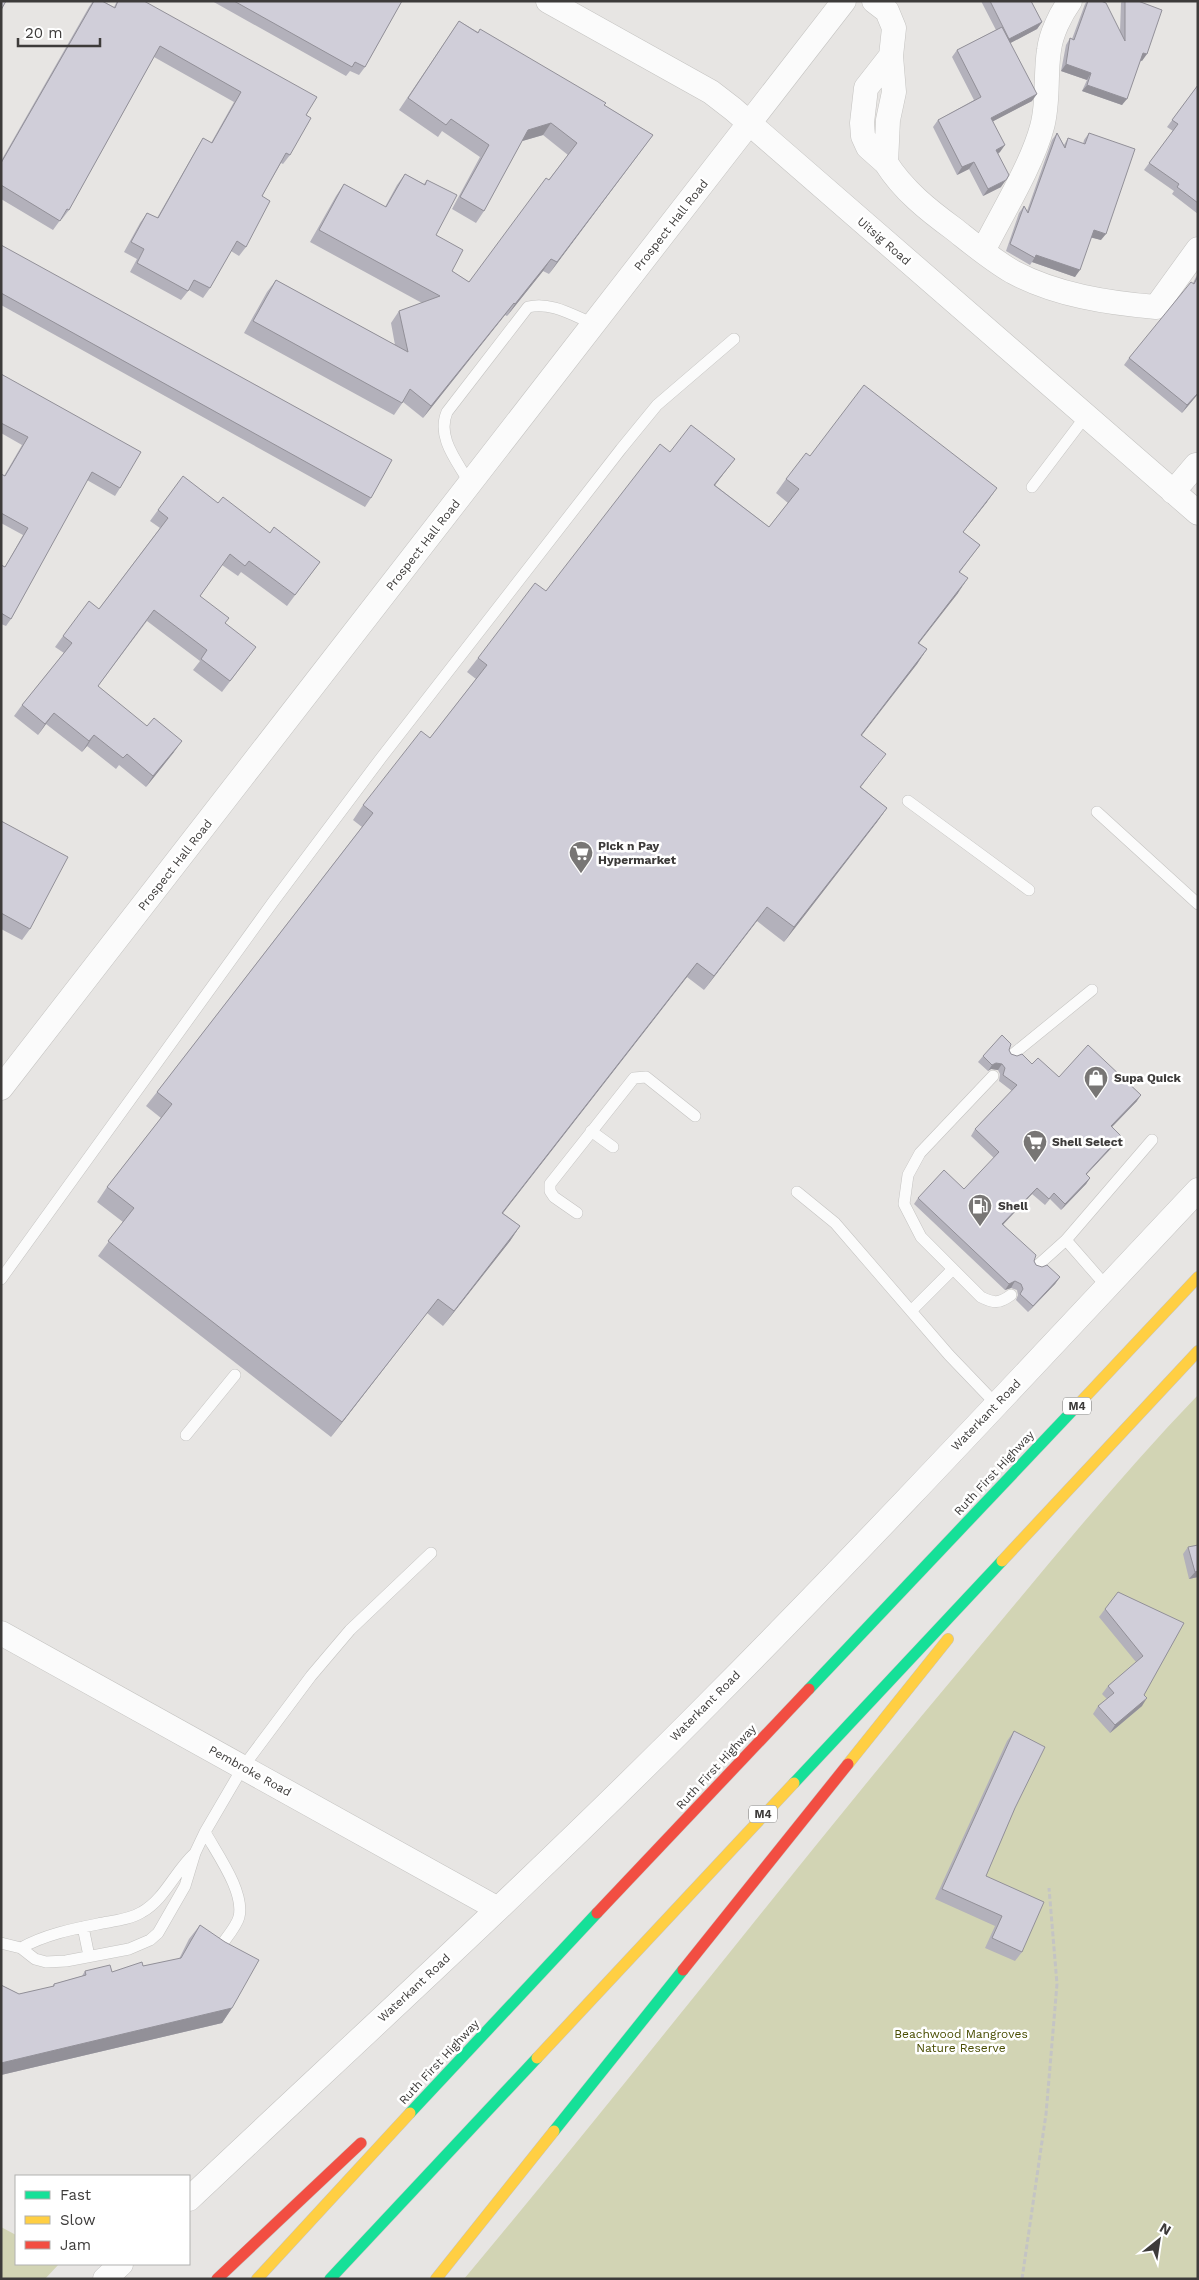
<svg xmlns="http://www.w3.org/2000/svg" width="1199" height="2280" font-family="'Work Sans',sans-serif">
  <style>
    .green { fill: #d2d4b4 }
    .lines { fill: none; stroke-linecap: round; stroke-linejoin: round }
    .lane-casing { stroke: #c4c3c1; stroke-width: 12 }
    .street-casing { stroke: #c4c3c1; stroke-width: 25 }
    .fast-casing { stroke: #c4c3c2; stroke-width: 12 }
    .slow-casing { stroke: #c4c3c2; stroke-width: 12 }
    .jam-casing { stroke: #c4c3c2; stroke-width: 12 }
    .path { stroke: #c4c4c4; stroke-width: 3; stroke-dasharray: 5 2.5; stroke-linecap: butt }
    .lane { stroke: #fbfbfb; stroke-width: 11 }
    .street { stroke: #fbfbfb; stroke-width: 24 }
    .fast { stroke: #16e098; stroke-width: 11 }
    .slow { stroke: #ffcf43; stroke-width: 11 }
    .jam { stroke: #f24e42; stroke-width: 11 }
    .wall { fill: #b3b1bb }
    .shaded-wall { fill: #929098 }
    .building { fill: #d0ced9; stroke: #929098 }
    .labels { text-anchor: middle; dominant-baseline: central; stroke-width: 5; stroke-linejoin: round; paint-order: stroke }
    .shield { fill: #fff; stroke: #777675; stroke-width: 1 }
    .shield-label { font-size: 11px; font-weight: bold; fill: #3d3b3a }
    .street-label { font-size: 12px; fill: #3d3b3a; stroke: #fff }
    .poi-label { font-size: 12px; font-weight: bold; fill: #3d3b3a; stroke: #fff; text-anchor: start }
    .park-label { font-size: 12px; fill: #484c00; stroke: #fff }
  </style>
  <rect width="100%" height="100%" fill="#e7e5e3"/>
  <!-- green -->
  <path class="green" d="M 1198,1395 L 1198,2279 L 464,2279 C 637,2072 801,1859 975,1652 C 1048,1565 1119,1477 1198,1395 Z
    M 1,2227 L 16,2235 L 16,2264 L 59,2264 L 45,2279 L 1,2279 Z"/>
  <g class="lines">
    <defs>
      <path id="lane" d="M 470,484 C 458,462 436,438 447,412 L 528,307 C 551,301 574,316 594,324
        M 1032,487 L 1085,417
        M 908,801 L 1029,890
        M 1097,812 L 1198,904
        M 1012,1055 L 1092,990
        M 993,1076 L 920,1153 L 908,1175 L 904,1204 L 921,1237 L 981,1297 C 993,1303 999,1304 1011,1295
        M 591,1131 L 613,1147
        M 797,1192 L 835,1223 L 949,1355 L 996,1404
        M 577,1213 L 554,1197 L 550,1191 L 550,1184 L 634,1078 L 646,1077 L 695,1116
        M 1066,1240 L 1107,1287
        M 1037,1266 L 1066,1240 L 1152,1140
        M 1,1279 L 273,902 L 381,758 L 621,449 L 657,405 L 734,339
        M 911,1311 L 952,1270
        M 186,1435 L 235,1375
        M 205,1832 C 217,1854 245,1892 239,1917 C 236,1928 224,1940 218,1950
        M 195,1853 C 175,1871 165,1899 142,1912 C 129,1920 112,1921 98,1924 C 72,1929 44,1935 21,1948 L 35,1959 L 46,1962 L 66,1961 L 129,1949 L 150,1940 L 158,1933 L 185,1886 L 195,1853 L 205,1832 L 243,1767 L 311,1676 L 350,1630 L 431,1553
        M 83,1927 L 89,1956
        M 1,1943 L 21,1948"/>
      <path id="street" d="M 548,1 L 711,92 L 733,109 L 1198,513
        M 874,1 L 887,11 L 894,28 L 891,56 L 894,92 L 888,120 L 886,163 L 868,147 L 863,136 L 862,123 L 866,88 L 891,56
        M 886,163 C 903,190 928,210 954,229 C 973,244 992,260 1013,272 C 1056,295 1108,303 1156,307 L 1198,249
        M 983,251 C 1001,215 1032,165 1042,127 C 1049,102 1045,76 1049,50 C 1051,34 1060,15 1070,1
        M 1173,492 L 1196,465
        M 1,1088 L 844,1
        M 1,1633 L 498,1909
        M 189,2199 C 364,2034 543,1871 713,1699 C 878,1533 1037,1361 1198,1190
        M 105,2279 L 121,2264"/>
      <path id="fast" d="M 809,1689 L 1074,1409
        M 794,1783 L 1002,1561
        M 410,2113 L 597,1913
        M 554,2131 L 683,1970
        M 330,2279 L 537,2058"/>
      <path id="slow" d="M 1074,1409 L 1198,1277
        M 1002,1561 L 1198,1351
        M 848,1764 L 948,1639
        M 537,2058 L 794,1783
        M 257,2279 L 410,2113
        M 436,2279 L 554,2131"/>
      <path id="jam" d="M 597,1913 L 809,1689
        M 683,1970 L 848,1764
        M 217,2279 L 361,2143"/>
    </defs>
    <!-- lane casing -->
    <use href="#lane" class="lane-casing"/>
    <!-- street casing -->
    <use href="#street" class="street-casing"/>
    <!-- fast casing -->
    <use href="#fast" class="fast-casing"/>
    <!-- slow casing -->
    <use href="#slow" class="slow-casing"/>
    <!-- jam casing -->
    <use href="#jam" class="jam-casing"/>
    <!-- path -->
    <path class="path" d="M 1022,2279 L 1046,2114 L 1057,1984 L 1049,1888"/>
    <!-- lane -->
    <use href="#lane" class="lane"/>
    <!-- street -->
    <use href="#street" class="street"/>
    <!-- fast -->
    <use href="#fast" class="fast"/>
    <!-- slow -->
    <use href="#slow" class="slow"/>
    <!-- jam -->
    <use href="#jam" class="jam"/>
  </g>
  <!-- wall -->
  <path class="wall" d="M 93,1 L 102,1 L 114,7 L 117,1 L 144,1 L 306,115 L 290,155 L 283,164 L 281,163 L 262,196 L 246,247 L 239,256 L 231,251 L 210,288 L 203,298 L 189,290 L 181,300 L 130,272 L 137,259 L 124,252 L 140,223 L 147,213 L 157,218 L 197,148 L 203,138 L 211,143 L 234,102 L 154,57 L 69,210 L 62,219 L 61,219 L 53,230 L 1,199 L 1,161 L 89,7 Z
    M 212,1 L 402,1 L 365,67 L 359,75 L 350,71 L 346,76 Z
    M 981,1 L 1031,1 L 1042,22 L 1037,29 L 1010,43 L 1032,101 L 993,121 L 1000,152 L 998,154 L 1001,187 L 983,196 L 969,169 L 957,175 L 933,127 L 938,120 L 974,100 L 952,57 L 957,50 L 996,30 Z
    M 1087,1 L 1101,1 L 1120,32 L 1121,3 L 1122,1 L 1138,1 L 1142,61 L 1141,60 L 1122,105 L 1082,91 L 1087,80 L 1061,71 L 1066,45 L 1070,38 L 1072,39 L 1085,4 Z
    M 459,21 L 604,105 L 653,135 L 549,274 L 543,271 L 507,316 L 505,315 L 423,418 L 403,402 L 394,415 L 244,333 L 267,292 L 276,280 L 395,345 L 391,323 L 399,311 L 422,303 L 310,242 L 336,196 L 344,184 L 385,207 L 397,185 L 405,174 L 424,184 L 427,180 L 436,235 L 452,271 L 469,282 L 568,155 L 543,135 L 522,141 L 484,211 L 476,223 L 452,209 L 480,157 L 442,131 L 438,137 L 399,110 Z
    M 1198,85 L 1198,214 L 1172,194 L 1174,191 L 1144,170 L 1173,131 L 1167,127 Z
    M 1057,133 L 1064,145 L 1068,138 L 1083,144 L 1084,140 L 1089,133 L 1101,240 L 1091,237 L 1075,277 L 1032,262 L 1030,265 L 1006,251 L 1019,213 L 1024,206 L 1027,211 L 1052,140 Z
    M 1,245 L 371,498 L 365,507 L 1,305 Z
    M 1198,273 L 1198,394 L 1182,413 L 1124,365 L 1129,358 L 1193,283 Z
    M 1,374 L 120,488 L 115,496 L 87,480 L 11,619 L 6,626 L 1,624 L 1,565 L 5,567 L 23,535 L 1,523 L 1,474 L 4,476 L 22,445 L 1,433 Z
    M 670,452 L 735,459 L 715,485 L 769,527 L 788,503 L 776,493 L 786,479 L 810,456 L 987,502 L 963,532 L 980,545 L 960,572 L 958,593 L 919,643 L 927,649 L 917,664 L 862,735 L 875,768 L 861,787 L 887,808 L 877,822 L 784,942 L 757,921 L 704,990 L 687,977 L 503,1213 L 520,1226 L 510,1241 L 443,1326 L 427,1313 L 331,1437 L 98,1256 L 123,1222 L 97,1202 L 107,1187 L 161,1118 L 146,1106 L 157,1092 L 362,827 L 353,820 L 363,805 L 430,738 L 476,679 L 467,672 L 478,658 L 546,591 Z
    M 218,503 L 320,562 L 287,606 L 241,572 L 238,576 L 222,565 L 200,596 L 225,623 L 248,658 L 222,692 L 193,670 L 200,661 L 147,621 L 98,686 L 174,752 L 146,787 L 119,765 L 116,769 L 87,746 L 82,752 L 46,724 L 38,735 L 14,716 L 22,705 L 64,653 L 55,647 L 63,636 L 99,609 L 160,528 L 150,521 L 158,510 Z
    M 1,821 L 30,929 L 22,940 L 1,929 Z
    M 1009,1050 L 1011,1054 L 1059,1077 L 1137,1101 L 1112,1127 L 1121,1136 L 1117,1142 L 1086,1175 L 1090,1178 L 1086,1184 L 1061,1210 L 1050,1199 L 1045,1205 L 1032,1194 L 1003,1224 L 1034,1261 L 1036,1265 L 1060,1277 L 1055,1284 L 1028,1312 L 1016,1300 L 1018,1295 L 1017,1290 L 1011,1288 L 1005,1290 L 914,1204 L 918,1198 L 964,1189 L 994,1158 L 971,1136 L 975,1129 L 1012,1091 L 999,1081 L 1000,1074 L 998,1070 L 991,1069 L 988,1071 L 978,1062 L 983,1056 Z
    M 1188,1547 L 1198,1577 L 1189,1579 L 1183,1554 Z
    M 1105,1609 L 1184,1623 L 1144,1695 L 1142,1706 L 1110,1733 L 1093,1714 L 1098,1706 L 1107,1699 L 1102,1694 L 1108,1686 L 1136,1662 L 1099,1617 Z
    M 1014,1731 L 1015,1808 L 986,1876 L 1022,1952 L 1015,1961 L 985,1948 L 995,1926 L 935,1899 L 1007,1741 Z
    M 200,1925 L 232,2008 L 222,2023 L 1,2075 L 1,1985 L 19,1994 L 52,1987 L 54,1984 L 82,1976 L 85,1971 L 112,1972 L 179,1959 L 189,1939 Z"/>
  <!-- shaded-wall -->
  <path class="shaded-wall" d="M 1042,22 L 1037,29 L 1005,46 L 1009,39 Z
    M 1143,53 L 1147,54 L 1142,61 L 1139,60 Z
    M 1066,64 L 1091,73 L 1087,80 L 1061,71 Z
    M 1087,85 L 1127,99 L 1122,105 L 1082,91 Z
    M 1037,94 L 1032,101 L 986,125 L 991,118 Z
    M 551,123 L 543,135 L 519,142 L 528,130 Z
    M 653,135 L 644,147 L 549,274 L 557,262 Z
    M 1005,145 L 1000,152 L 991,157 L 996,150 Z
    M 974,162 L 969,169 L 957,175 L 962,167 Z
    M 1006,180 L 1001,187 L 983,196 L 988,189 Z
    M 1094,230 L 1106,234 L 1101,240 L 1089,237 Z
    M 1036,255 L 1080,270 L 1075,277 L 1032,262 Z
    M 551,259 L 543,271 L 507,316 L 515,304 Z
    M 514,303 L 505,315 L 423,418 L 431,406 Z
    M 1198,393 L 1198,394 L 1182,413 L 1187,405 Z
    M 735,459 L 724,473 L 704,500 L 714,485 Z
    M 997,488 L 987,502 L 952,546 L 963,532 Z
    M 968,578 L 958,593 L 908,657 L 918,643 Z
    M 927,649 L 917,664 L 851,749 L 861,735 Z
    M 54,713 L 38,735 L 45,724 Z
    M 94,735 L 87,746 L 82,752 L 89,741 Z
    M 182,741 L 174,752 L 146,787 L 153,776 Z
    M 887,808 L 877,822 L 784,942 L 794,927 Z
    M 767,907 L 757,921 L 704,990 L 714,976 Z
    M 697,963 L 687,977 L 492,1227 L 502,1213 Z
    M 996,1063 L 1002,1064 L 998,1070 L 991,1069 L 988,1071 L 992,1065 Z
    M 1141,1095 L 1137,1101 L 1107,1132 L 1111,1126 Z
    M 1121,1136 L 1117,1142 L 1081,1180 L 1086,1174 Z
    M 1090,1178 L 1086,1184 L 1061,1210 L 1065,1204 Z
    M 1037,1188 L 1032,1194 L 998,1230 L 1002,1224 Z
    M 520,1226 L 510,1241 L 443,1326 L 454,1311 Z
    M 1060,1277 L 1055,1284 L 1028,1312 L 1033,1306 Z
    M 1015,1281 L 1011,1288 L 1005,1290 L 1009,1284 Z
    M 438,1299 L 427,1313 L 331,1437 L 342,1422 Z
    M 1198,1571 L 1198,1577 L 1189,1579 L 1195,1572 Z
    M 1147,1698 L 1142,1706 L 1110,1733 L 1115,1725 Z
    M 232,2008 L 222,2023 L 1,2075 L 1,2063 Z"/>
  <!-- building -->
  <path class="building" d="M 1,1 L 6,1 L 1,10 Z
    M 94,1 L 102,1 L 115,8 L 118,1 L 144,1 L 317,97 L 306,115 L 311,118 L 290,155 L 286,153 L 262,196 L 270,201 L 246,247 L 237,241 L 210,288 L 194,280 L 188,291 L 137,263 L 144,249 L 131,242 L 147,213 L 158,218 L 203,138 L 212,143 L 241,92 L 160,46 L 69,210 L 67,209 L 60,221 L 1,185 L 1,163 Z
    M 234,1 L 402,1 L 365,67 L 355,62 L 352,67 Z
    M 990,1 L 1031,1 L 1042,22 L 1009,39 Z
    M 1088,1 L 1101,1 L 1106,3 L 1125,41 L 1125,1 L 1138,1 L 1162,10 L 1147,54 L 1143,53 L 1127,99 L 1087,85 L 1091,73 L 1066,64 L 1070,38 L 1074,40 Z
    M 459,21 L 478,33 L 480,29 L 606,103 L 604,105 L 653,135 L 557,262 L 551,259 L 515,304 L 514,303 L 431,406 L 410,389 L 402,403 L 253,321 L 276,280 L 408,352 L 399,311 L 440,296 L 319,230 L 344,184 L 386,207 L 405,174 L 425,185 L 427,180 L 457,195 L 436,235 L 463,250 L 452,271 L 469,282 L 546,178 L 549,180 L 577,143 L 551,123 L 528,130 L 484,211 L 460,197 L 489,145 L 451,119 L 446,125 L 408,98 Z
    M 1002,27 L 1037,94 L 991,118 L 1005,145 L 996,150 L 1009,175 L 1006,180 L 988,189 L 974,162 L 962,167 L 938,120 L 981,97 L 957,50 Z
    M 1198,85 L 1198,203 L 1177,187 L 1179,184 L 1149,163 L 1178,124 L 1172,120 Z
    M 1057,133 L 1065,148 L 1068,138 L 1085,144 L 1089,133 L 1135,149 L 1106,234 L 1094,230 L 1080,270 L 1036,255 L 1035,258 L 1010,244 L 1024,206 L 1028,213 Z
    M 1,245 L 392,460 L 371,498 L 1,293 Z
    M 1198,276 L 1198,393 L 1187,405 L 1129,358 L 1191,282 L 1194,284 Z
    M 1,374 L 141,452 L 120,488 L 92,472 L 11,619 L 1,613 L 1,565 L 5,567 L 28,528 L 1,513 L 1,474 L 5,476 L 28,437 L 1,423 Z
    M 864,385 L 997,488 L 963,532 L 980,545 L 959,572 L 968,578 L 918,643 L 927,649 L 861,735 L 886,754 L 860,787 L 887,808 L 794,927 L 767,907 L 714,976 L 697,963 L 502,1213 L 520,1226 L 454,1311 L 438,1299 L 342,1422 L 108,1241 L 134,1208 L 107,1187 L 172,1104 L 157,1092 L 373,813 L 363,805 L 421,731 L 430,738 L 487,665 L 478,658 L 535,583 L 546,591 L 660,444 L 670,452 L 691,425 L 735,459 L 714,485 L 769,527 L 799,489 L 786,479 L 806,453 L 810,456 Z
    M 183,476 L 218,503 L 223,497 L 270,533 L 274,527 L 320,562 L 295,595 L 249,561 L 245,566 L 230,554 L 200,596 L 229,618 L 225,623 L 256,647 L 230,681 L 201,659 L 207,650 L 154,610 L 98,686 L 147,726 L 154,718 L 182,741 L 153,776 L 127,754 L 123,758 L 94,735 L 89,741 L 54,713 L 45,724 L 22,705 L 72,643 L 63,636 L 89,601 L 99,609 L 168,518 L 158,510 Z
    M 1,821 L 68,857 L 30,929 L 1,913 Z
    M 1002,1035 L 1011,1044 L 1009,1050 L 1011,1054 L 1017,1056 L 1022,1054 L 1032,1064 L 1038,1058 L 1059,1077 L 1088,1045 L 1141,1095 L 1111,1126 L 1121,1136 L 1086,1174 L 1090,1178 L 1065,1204 L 1054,1193 L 1049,1199 L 1037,1188 L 1002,1224 L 1036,1255 L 1034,1261 L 1036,1265 L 1042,1267 L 1047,1265 L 1060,1277 L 1033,1306 L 1020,1294 L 1023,1289 L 1021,1284 L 1015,1281 L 1009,1284 L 918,1198 L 944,1170 L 964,1189 L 999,1152 L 975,1129 L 1017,1085 L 1003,1075 L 1005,1068 L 1002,1064 L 996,1063 L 992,1065 L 983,1056 Z
    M 1198,1545 L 1198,1571 L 1195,1572 L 1188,1547 Z
    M 1118,1592 L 1184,1623 L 1144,1695 L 1147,1698 L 1115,1725 L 1098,1706 L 1114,1693 L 1108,1686 L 1143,1656 L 1105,1609 Z
    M 1014,1731 L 1045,1747 L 1015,1808 L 986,1876 L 1044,1902 L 1022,1952 L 992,1938 L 1002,1916 L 942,1889 Z
    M 200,1925 L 225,1942 L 259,1960 L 232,2008 L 1,2063 L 1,1985 L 19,1994 L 54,1986 L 54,1984 L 86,1975 L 85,1971 L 110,1965 L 112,1972 L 142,1962 L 143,1966 L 181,1958 Z"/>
  <!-- icons -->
  <defs>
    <symbol id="supermarket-pin" viewBox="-11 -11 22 30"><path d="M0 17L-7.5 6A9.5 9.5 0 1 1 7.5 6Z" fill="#787675" stroke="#fff"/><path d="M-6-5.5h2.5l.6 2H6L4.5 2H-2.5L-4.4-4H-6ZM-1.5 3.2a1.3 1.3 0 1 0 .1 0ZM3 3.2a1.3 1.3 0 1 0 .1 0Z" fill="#fff"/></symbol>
    <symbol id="shop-pin" viewBox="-11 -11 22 30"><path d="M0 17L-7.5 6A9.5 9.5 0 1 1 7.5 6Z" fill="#787675" stroke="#fff"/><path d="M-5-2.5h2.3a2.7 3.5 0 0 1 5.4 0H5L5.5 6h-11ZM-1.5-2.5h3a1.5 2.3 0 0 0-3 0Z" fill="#fff"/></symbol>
    <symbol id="fuel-pin" viewBox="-11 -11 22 30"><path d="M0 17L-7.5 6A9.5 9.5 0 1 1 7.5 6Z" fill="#787675" stroke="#fff"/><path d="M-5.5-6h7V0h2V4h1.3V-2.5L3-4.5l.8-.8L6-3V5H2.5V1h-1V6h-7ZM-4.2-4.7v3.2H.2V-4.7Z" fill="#fff"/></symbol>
  </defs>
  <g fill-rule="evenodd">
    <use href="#supermarket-pin" x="567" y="839" width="28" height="38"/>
    <use href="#shop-pin" x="1082" y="1064" width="28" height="38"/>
    <use href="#supermarket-pin" x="1021" y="1128" width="28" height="38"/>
    <use href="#fuel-pin" x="966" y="1192" width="28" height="38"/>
  </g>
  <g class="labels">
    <!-- shield labels -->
    <g class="shield">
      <rect x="1063" y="1397.5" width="28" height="17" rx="4"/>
      <rect x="749" y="1805.5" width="28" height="17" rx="4"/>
    </g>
    <g class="shield-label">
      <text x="1077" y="1406">M4</text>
      <text x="763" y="1814">M4</text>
    </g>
    <!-- street labels -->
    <g class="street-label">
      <text transform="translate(671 225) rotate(-52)">Prospect Hall Road</text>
      <text transform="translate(884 241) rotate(41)">Uitsig Road</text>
      <text transform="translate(423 545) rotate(-52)">Prospect Hall Road</text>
      <text transform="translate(175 865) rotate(-52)">Prospect Hall Road</text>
      <text transform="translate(986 1415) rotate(-46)">Waterkant Road</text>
      <text transform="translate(994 1473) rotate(-47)">Ruth First Highway</text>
      <text transform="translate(705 1706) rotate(-45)">Waterkant Road</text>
      <text transform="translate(716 1767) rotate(-47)">Ruth First Highway</text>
      <text transform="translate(250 1771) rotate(29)">Pembroke Road</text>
      <text transform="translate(414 1988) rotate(-43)">Waterkant Road</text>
      <text transform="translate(439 2062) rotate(-47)">Ruth First Highway</text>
    </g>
    <!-- poi labels -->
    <g class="poi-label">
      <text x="598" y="846">Pick n Pay<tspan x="598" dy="14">Hypermarket</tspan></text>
      <text x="1114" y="1078">Supa Quick</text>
      <text x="1052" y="1142">Shell Select</text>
      <text x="998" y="1206">Shell</text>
    </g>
    <!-- park labels -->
    <g class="park-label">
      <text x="961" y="2034">Beachwood Mangroves<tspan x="961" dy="14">Nature Reserve</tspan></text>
    </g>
  </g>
  <!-- border -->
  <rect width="1199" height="2280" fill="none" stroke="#3d3b3a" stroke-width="5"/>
  <!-- legend -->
  <rect x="15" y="2175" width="175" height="90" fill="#ffffff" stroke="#b1b1b0"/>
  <rect x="25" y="2191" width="25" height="8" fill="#16e098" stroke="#b1b1b0"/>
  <text x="60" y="2200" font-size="15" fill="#3d3b3a">Fast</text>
  <rect x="25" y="2216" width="25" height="8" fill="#ffcf43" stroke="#b1b1b0"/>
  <text x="60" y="2225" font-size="15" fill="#3d3b3a">Slow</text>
  <rect x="25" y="2241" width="25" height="8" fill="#f24e42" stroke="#b1b1b0"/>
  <text x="60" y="2250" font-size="15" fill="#3d3b3a">Jam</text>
  <!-- north arrow -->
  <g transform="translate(1159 2240) rotate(30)" stroke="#ffffff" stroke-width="4" paint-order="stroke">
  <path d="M0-4L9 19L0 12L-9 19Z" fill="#3d3b3a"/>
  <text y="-8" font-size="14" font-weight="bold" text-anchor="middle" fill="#3d3b3a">N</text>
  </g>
  <!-- scale -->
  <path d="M18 38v8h82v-8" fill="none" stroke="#3d3b3a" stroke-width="2.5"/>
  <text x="25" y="38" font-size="15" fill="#3d3b3a" stroke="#ffffff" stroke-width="4" paint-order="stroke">20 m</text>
</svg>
